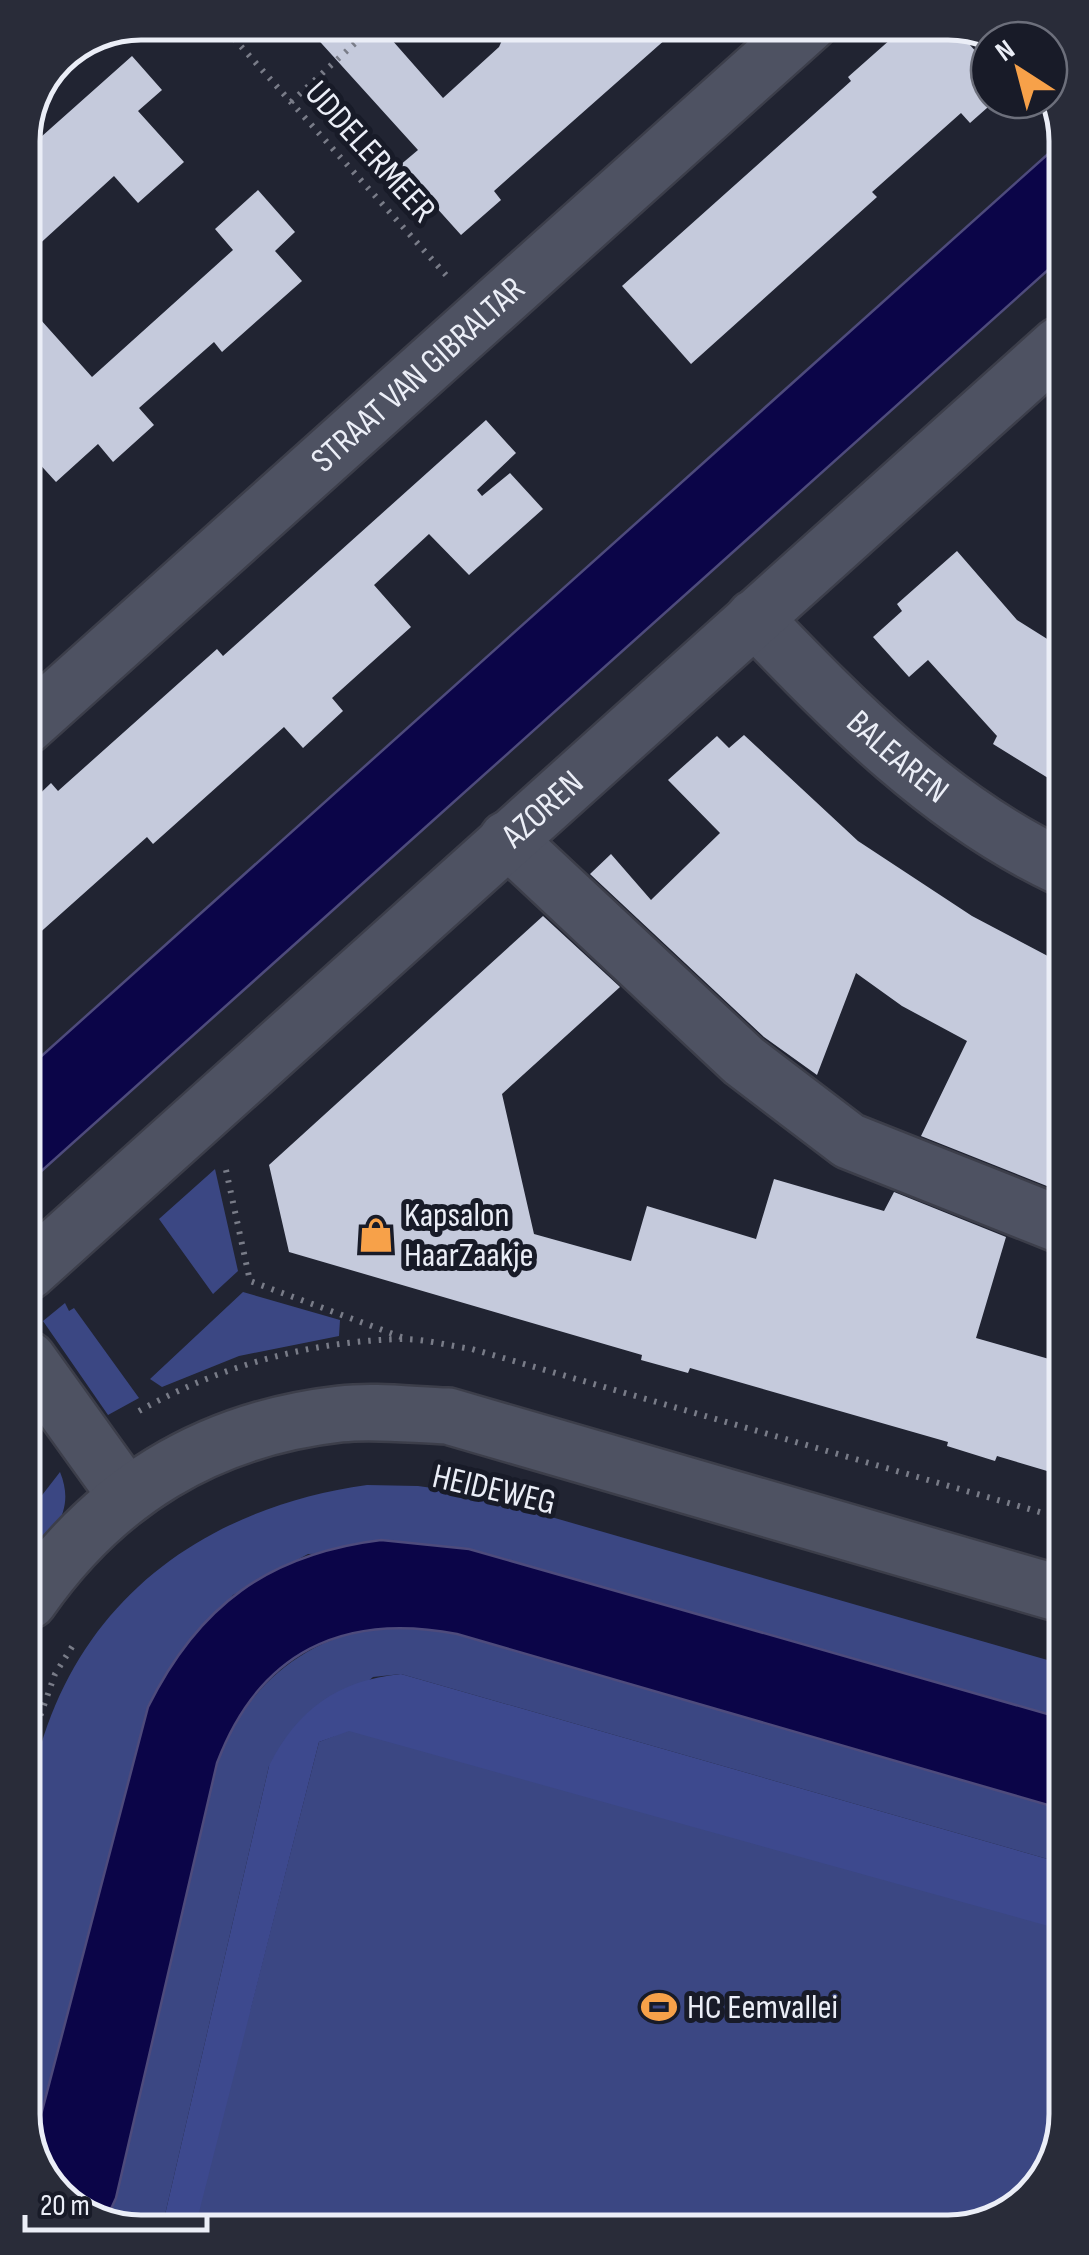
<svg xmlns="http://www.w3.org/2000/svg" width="1089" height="2255" font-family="'Sofia Sans Condensed',sans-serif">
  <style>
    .green { fill: #3b4783 }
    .forest { fill: #3d498e }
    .water { fill: #0b0548; stroke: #4e4b7c; stroke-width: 2.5 }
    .building { fill: #c5cadc }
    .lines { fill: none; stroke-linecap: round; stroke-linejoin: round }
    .minor-casing { stroke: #3c3e4a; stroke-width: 60 }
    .path { stroke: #797c88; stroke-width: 6; stroke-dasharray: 2.5 8; stroke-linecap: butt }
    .minor { stroke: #4e5262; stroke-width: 55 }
    .labels { text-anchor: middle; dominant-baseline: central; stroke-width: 10; stroke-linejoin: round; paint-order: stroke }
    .street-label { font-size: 35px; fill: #ebeef7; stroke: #181b28 }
    .poi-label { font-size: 35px; fill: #ebeef7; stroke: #181b28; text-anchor: start }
    .rim { fill: none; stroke: #ebeef7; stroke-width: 5 }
  </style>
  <rect width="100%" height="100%" fill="#212432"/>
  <!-- green -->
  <path class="green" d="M 215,1169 L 238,1271 L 213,1294 L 159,1219 Z
    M 243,1292 L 340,1320 L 339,1336 L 239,1356 L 162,1387 L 150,1379 Z
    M 65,1303 L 69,1311 L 74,1308 L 139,1398 L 108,1415 L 43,1321 Z
    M 60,1472 C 76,1511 53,1533 29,1562 L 29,1512 Z
    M 367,1485 L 418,1486 L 468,1493 L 1065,1665 L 1065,1719 L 469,1549 L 308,1554 L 233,1595 L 148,1707 L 31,2153 C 31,2069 31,1985 30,1901 C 30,1865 24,1823 31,1787 C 64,1611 195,1509 367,1485 Z
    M 377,1626 L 414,1626 L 457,1634 L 1065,1810 L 1065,1864 L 401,1674 L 373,1677 L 269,1766 L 161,2232 L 133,2232 L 105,2222 L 116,2198 L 217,1763 C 246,1687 298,1643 377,1626 Z
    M 344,1704 L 1066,1899 L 1066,2115 L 1046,2180 L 993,2224 L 183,2232 L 251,2007 L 319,1742 L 334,1736 Z"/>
  <!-- forest -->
  <path class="forest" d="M 401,1674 L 1065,1864 L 1066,1931 L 349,1731 L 319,1742 L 194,2232 L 161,2232 L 269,1766 C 297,1710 338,1680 401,1674 Z"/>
  <!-- water -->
  <path class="water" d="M 1058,145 L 1058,261 L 27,1184 L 27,1069 Z
    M 381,1540 L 469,1549 L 1065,1719 L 1065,1810 L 457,1634 C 343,1612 259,1652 217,1763 L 116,2198 L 105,2222 L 69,2208 L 31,2153 L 148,1707 C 198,1606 268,1554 381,1540 Z"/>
  <!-- building -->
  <path class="building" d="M 303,23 L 377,23 L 443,98 L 499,47 L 510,23 L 684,23 L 494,191 L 501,200 L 461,235 L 399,166 L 418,150 Z
    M 909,23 L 950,23 L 989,66 L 989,100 L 996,100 L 970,123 L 961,113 L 872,192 L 877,197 L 691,364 L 622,286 L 851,81 L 848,77 Z
    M 132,56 L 162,90 L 138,111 L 184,162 L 138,203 L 114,176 L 23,259 L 23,153 Z
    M 258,190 L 295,232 L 275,251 L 302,281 L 222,352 L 214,342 L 139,408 L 154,425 L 113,462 L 98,444 L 56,482 L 24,447 L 23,300 L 92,377 L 233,250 L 215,229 Z
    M 486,420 L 516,453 L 477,490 L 482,496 L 510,473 L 543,509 L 469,575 L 429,534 L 374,585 L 411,627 L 332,698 L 343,711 L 303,748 L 284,727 L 153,844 L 147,837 L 26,945 L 26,807 L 51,783 L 58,791 L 217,649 L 223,656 Z
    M 957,551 L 1017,620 L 1060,647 L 1061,786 L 993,744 L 997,736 L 928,660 L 909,677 L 873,637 L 902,611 L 897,604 Z
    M 744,735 L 858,841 L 972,916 L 1061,963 L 1062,1192 L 921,1136 L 967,1041 L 902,1006 L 856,973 L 817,1075 L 764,1037 L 590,874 L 611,854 L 651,900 L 720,833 L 668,780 L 717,736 L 729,748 Z
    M 543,916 L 620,987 L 502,1094 L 534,1234 L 631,1261 L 647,1206 L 756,1239 L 774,1179 L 884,1211 L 894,1192 L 1006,1237 L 976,1338 L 1063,1363 L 1064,1476 L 997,1456 L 995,1461 L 947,1446 L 948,1442 L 690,1368 L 688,1373 L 641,1360 L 642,1355 L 289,1252 L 269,1165 Z"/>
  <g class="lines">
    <defs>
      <g id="minor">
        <path id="s1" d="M 754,618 C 844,712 941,811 1061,867"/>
        <path id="s2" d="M 25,727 L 810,23"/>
        <path d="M 507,839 L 744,1061 L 849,1141 L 1063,1226"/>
        <path id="s3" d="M 28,1272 L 1059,345"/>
        <path d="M 28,1359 L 125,1494"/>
        <path d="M 29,1601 C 105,1492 207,1429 340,1414 C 375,1410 413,1415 448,1416 L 1064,1595"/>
      </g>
    </defs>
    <!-- minor casing -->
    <use href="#minor" class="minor-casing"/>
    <!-- path -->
    <path class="path" d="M 220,23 L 446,275
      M 291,102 L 377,23
      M 226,1170 L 250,1281 L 404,1338
      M 139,1411 C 219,1366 311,1341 403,1339 C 425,1339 450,1346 472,1349 L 1064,1519
      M 30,1745 L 55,1674 L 75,1642"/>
    <!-- minor -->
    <use href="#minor" class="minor"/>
  </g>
  <!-- icons -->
  <defs>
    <symbol id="shop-bare" viewBox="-9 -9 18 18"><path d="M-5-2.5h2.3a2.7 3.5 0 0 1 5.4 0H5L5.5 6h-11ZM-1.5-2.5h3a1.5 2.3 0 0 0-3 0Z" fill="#f7a149" stroke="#181b28" stroke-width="2.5" paint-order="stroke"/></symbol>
    <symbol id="stadium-bare" viewBox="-9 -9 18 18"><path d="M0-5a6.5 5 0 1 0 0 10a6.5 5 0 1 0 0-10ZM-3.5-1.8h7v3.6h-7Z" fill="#f7a149" stroke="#181b28" stroke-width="2.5" paint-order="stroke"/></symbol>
  </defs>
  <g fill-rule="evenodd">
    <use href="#shop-bare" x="351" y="1210" width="50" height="50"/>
    <use href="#stadium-bare" x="634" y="1982" width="50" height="50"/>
  </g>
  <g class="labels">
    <!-- street labels -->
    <g class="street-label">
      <text transform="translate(370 152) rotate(48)">UDDELERMEER</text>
      <text stroke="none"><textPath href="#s2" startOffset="528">STRAAT VAN GIBRALTAR</textPath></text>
      <text stroke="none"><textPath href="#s1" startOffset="200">BALEAREN</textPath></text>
      <text stroke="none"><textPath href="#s3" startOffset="692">AZOREN</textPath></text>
      <text transform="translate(494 1490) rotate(13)">HEIDEWEG</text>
    </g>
    <!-- poi labels -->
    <g class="poi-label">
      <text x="404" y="1215">Kapsalon<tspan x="404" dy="40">HaarZaakje</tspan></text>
      <text x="687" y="2007">HC Eemvallei</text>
    </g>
  </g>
  <!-- crop -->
  <path d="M0 0H1089V2255H0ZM141 40H948A101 101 0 0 1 1049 141V2114A101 101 0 0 1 948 2215H141A101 101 0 0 1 40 2114V141A101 101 0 0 1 141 40Z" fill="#292c39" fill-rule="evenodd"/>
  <path class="rim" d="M141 40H948A101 101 0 0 1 1049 141V2114A101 101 0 0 1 948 2215H141A101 101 0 0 1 40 2114V141A101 101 0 0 1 141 40Z"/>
  <!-- north arrow -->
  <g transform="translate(1019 70) rotate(324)"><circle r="48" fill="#181b28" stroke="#6c6f7b" stroke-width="2.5"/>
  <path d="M0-8L18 38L0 25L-18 38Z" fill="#f7a149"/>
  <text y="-15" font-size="28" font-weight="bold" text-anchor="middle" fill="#ebeef7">N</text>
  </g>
  <!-- scale -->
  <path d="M25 2215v15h182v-15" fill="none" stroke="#ebeef7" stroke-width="5"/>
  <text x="40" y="2215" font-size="30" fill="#ebeef7" stroke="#181b28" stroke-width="8" paint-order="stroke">20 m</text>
</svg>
